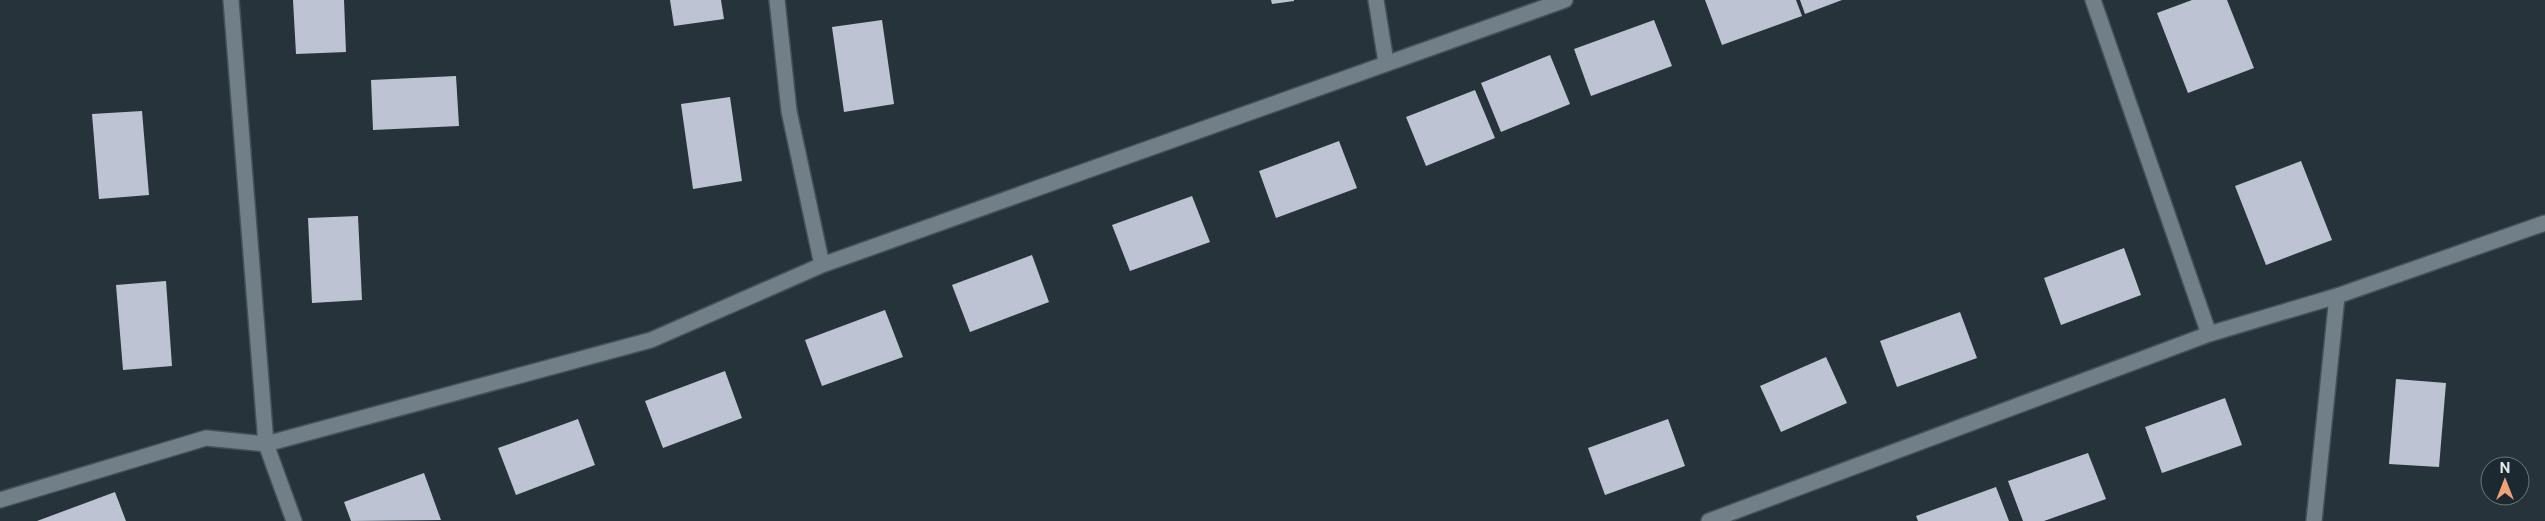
<svg xmlns="http://www.w3.org/2000/svg" width="2545" height="521" font-family="'Public Sans',sans-serif">
  <style>
    .building { fill: #bec3d3 }
    .lines { fill: none; stroke-linecap: round; stroke-linejoin: round }
    .minor-casing { stroke: #465157; stroke-width: 18 }
    .tertiary-casing { stroke: #465157; stroke-width: 18 }
    .minor { stroke: #707f88; stroke-width: 15 }
    .tertiary { stroke: #707f88; stroke-width: 15 }
  </style>
  <rect width="100%" height="100%" fill="#27333b"/>
  <!-- building -->
  <path class="building" d="M 293,0 L 344,0 L 346,52 L 296,54 Z
    M 670,0 L 721,0 L 724,19 L 674,26 Z
    M 1271,0 L 1294,0 L 1294,1 L 1272,4 Z
    M 1705,0 L 1796,0 L 1802,16 L 1722,45 Z
    M 1800,0 L 1842,0 L 1805,14 Z
    M 2192,0 L 2227,0 L 2254,68 L 2188,93 L 2157,13 Z
    M 882,20 L 894,104 L 844,112 L 832,27 Z
    M 1654,20 L 1672,66 L 1591,96 L 1574,49 Z
    M 1550,55 L 1570,104 L 1501,132 L 1481,83 Z
    M 456,76 L 459,126 L 373,130 L 371,80 Z
    M 1475,90 L 1495,138 L 1426,166 L 1406,117 Z
    M 730,97 L 742,181 L 693,189 L 681,104 Z
    M 142,111 L 149,195 L 99,199 L 92,114 Z
    M 1339,141 L 1357,188 L 1276,218 L 1259,171 Z
    M 2301,161 L 2332,240 L 2266,265 L 2235,186 Z
    M 1192,196 L 1210,242 L 1130,271 L 1112,225 Z
    M 358,216 L 362,300 L 312,303 L 308,218 Z
    M 2124,248 L 2141,295 L 2061,325 L 2044,278 Z
    M 1032,255 L 1049,302 L 970,332 L 952,285 Z
    M 166,281 L 172,366 L 123,370 L 116,285 Z
    M 885,310 L 903,357 L 822,386 L 805,340 Z
    M 1960,312 L 1977,358 L 1897,387 L 1880,341 Z
    M 1826,357 L 1847,403 L 1781,432 L 1760,386 Z
    M 725,371 L 742,418 L 663,448 L 645,401 Z
    M 2396,379 L 2446,383 L 2439,467 L 2389,464 Z
    M 2225,398 L 2242,445 L 2162,473 L 2145,427 Z
    M 578,419 L 595,465 L 516,495 L 498,448 Z
    M 1668,419 L 1685,466 L 1605,495 L 1588,448 Z
    M 2088,453 L 2106,499 L 2044,521 L 2023,521 L 2008,481 Z
    M 424,473 L 441,520 L 351,521 L 344,502 Z
    M 1996,487 L 2009,521 L 1918,521 L 1916,516 Z
    M 115,492 L 126,521 L 37,521 Z"/>
  <g class="lines">
    <defs>
      <path id="minor" d="M 231,0 L 266,444 L 294,521
        M 777,0 L 789,111 L 822,265
        M 1376,0 L 1386,62
        M 2093,0 L 2209,334
        M 0,500 L 206,438 L 266,444 L 651,340 L 822,265 L 1565,0
        M 2314,521 L 2337,296"/>
      <path id="tertiary" d="M 1709,521 L 2209,334 L 2337,296 L 2545,223"/>
    </defs>
    <!-- minor casing -->
    <use href="#minor" class="minor-casing"/>
    <!-- tertiary casing -->
    <use href="#tertiary" class="tertiary-casing"/>
    <!-- minor -->
    <use href="#minor" class="minor"/>
    <!-- tertiary -->
    <use href="#tertiary" class="tertiary"/>
  </g>
  <!-- north arrow -->
  <g transform="translate(2505 481)"><circle r="24" fill="#1d2931" stroke="#6c767d"/>
  <path d="M0-4L9 19L0 12L-9 19Z" fill="#f0a279"/>
  <text y="-8" font-size="14" font-weight="bold" text-anchor="middle" fill="#e2eaef">N</text>
  </g>
</svg>
